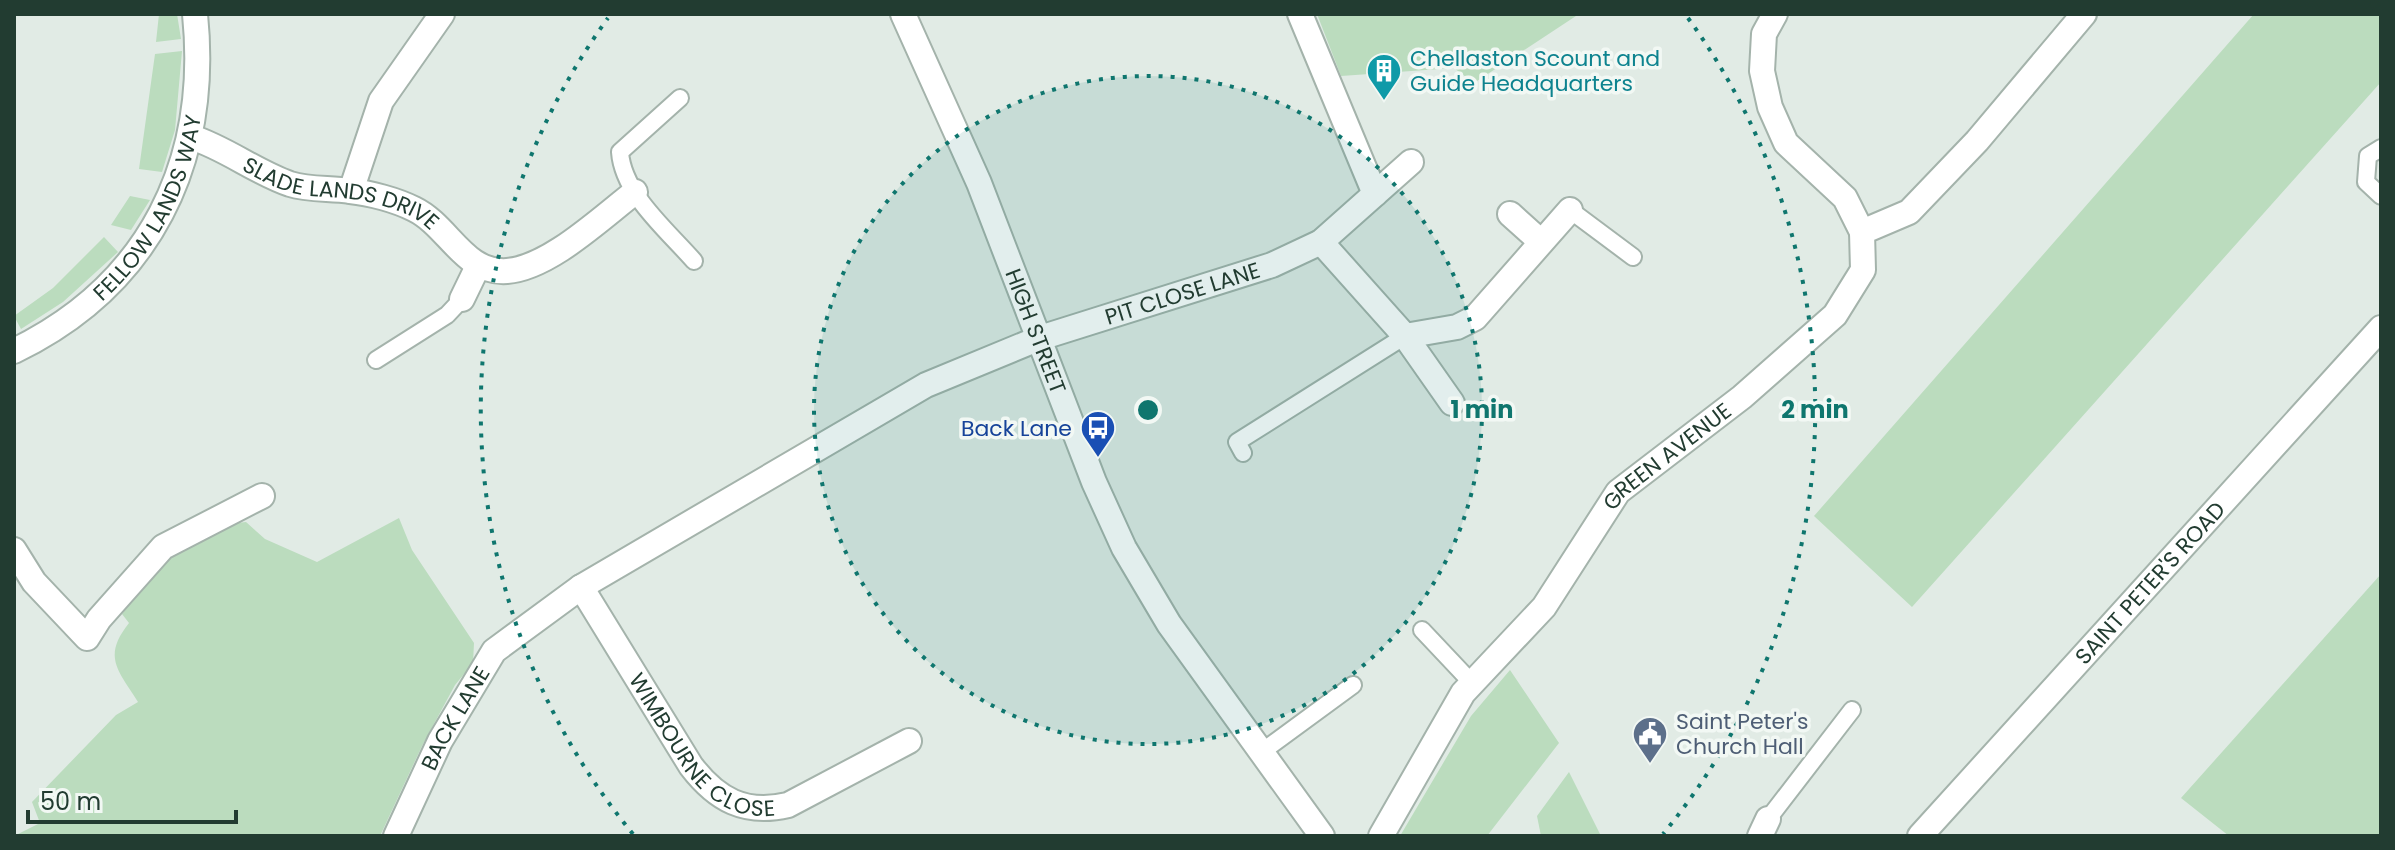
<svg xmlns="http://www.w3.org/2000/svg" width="2395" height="850" font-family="Poppins,sans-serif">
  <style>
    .green { fill: #bbdcbe }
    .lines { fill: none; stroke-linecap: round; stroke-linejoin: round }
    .service-casing { stroke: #a4b3ab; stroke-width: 20 }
    .minor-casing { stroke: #a4b3ab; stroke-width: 28 }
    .tertiary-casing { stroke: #a4b3ab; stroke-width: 28 }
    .service { stroke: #fff; stroke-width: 16 }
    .minor { stroke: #fff; stroke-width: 24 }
    .tertiary { stroke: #fff; stroke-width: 24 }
    .ring { fill: none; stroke: #0f766e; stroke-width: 4; stroke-dasharray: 4 8 }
    .labels { text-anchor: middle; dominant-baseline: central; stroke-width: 7; stroke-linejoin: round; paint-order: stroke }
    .culture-label { font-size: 22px; fill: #0d838f; stroke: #f2f8f4; text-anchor: start }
    .street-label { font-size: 22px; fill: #223c31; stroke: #f2f8f4 }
    .transit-label { font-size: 22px; fill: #164399; stroke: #f2f8f4; text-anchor: end }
    .service-label { font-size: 22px; fill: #4e5e75; stroke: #f2f8f4; text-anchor: start }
    .centre { fill: #0f766e; stroke: #f2f8f4; stroke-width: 4 }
    .ring-label { font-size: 24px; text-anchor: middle; font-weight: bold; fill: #0f766e; stroke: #f2f8f4; stroke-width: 7; stroke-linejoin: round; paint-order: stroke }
  </style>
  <rect width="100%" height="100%" fill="#e1ebe5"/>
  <!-- green -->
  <path class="green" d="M 159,14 L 177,14 L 181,39 L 156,42 Z
    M 1317,14 L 1579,14 L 1474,83 L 1454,68 L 1341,76 Z
    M 2254,14 L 2381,14 L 2381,82 L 1912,607 L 1814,516 Z
    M 182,51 L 175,130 L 162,172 L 139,169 L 155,54 Z
    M 130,196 L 150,200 L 131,230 L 111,225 Z
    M 104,237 L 118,252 L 63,302 L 21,329 L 14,316 L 53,288 Z
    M 399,518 L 412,550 L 474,643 L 473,663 L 455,685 L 422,746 L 380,836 L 14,836 L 40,823 L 32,802 L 116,715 L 138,702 C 118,670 102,657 129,623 L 122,614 L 163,562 L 228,524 L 246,522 L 265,539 L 317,562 Z
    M 2381,574 L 2381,836 L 2229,836 L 2181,798 Z
    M 1510,670 L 1559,743 L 1487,836 L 1400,836 L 1471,716 Z
    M 1569,772 L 1601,836 L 1541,836 L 1537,816 Z"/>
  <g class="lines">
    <defs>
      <path id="service" d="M 680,98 L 620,152 C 623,194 667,230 694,261
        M 2381,148 L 2368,156 L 2366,182 L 2381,196
        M 1570,210 L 1633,257
        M 376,360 L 447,315 L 462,299
        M 1243,453 L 1237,442 L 1405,336
        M 1422,630 L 1472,683
        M 1263,751 L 1353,685
        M 1768,819 L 1852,710"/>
      <g id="minor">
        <path d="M 1300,14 L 1375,194"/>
        <path d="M 1775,14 L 1764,34 L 1762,71 L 1770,107 L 1786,143 L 1845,198 L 1862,232"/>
        <path id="s1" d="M 191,137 C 226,148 255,172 290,184 C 309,190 330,188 350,191 C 370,193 396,200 414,209 C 449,226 464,274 507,271 C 549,268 601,218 635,192"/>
        <path d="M 351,191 L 381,101 L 442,14"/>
        <path d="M 1510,214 L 1541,242"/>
        <path d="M 1321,242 L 1405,336 L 1452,403"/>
        <path d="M 462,299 L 478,266"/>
        <path d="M 1405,336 L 1457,327 L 1475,318 L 1570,210"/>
        <path id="s2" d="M 14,351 C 150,285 210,162 195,14"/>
        <path d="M 14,550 L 34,582 L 87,638 L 99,619 L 163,547 L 262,496"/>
        <path id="s3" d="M 581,587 L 691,766 C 717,800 745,815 788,805 L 909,741"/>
        <path id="s4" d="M 396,836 L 440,741 L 494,651 L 581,587 L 926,385 L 1040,338 L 1272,265 L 1321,242 L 1411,162"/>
        <path id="s5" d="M 1381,836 L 1463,693 L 1544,607 L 1618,492 L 1742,397 L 1835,315 L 1863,270 L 1862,232 L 1909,212 L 1977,141 L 2084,14"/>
        <path d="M 1760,836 L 1768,819"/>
        <path id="s6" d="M 1920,836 L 2381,328"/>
      </g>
      <g id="tertiary">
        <path id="s7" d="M 903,14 L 979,183 L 1094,482 L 1124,548 L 1169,624 L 1322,836"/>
      </g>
    </defs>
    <!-- service casing -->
    <use href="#service" class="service-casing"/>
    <!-- minor casing -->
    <use href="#minor" class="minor-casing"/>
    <!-- tertiary casing -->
    <use href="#tertiary" class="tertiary-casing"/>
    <!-- service -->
    <use href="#service" class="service"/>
    <!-- minor -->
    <use href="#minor" class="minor"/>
    <!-- tertiary -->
    <use href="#tertiary" class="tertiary"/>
  </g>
  <!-- distance rings -->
  <circle cx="1148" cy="410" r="334" fill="#0f766e" fill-opacity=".12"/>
  <g class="ring">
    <circle cx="1148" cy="410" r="334"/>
    <path d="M633 834A667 667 0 0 1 608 18M1688 18A667 667 0 0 1 1663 834"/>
  </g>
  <!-- icons -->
  <defs>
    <symbol id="building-pin" viewBox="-11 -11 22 30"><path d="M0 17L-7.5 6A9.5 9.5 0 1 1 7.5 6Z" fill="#0f9aa8" stroke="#f2f8f4"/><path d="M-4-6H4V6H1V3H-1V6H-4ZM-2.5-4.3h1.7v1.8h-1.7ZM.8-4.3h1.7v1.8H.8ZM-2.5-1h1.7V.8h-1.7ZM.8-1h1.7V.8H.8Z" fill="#fff"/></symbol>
    <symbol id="bus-pin" viewBox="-11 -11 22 30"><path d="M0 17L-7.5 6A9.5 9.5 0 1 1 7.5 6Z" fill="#1a4fb4" stroke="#f2f8f4"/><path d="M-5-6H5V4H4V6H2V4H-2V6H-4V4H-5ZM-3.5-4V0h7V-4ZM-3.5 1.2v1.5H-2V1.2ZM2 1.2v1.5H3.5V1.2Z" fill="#fff"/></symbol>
    <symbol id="civic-pin" viewBox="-11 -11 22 30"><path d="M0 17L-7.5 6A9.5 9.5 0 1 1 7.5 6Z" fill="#5c6f8a" stroke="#f2f8f4"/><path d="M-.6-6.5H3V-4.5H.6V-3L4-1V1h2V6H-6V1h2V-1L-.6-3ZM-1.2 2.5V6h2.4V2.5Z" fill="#fff"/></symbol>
  </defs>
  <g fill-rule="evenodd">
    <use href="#building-pin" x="1364" y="51" width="40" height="54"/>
    <use href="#bus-pin" x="1078" y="408" width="40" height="54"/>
    <use href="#civic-pin" x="1630" y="714" width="40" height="54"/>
  </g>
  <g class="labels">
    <!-- culture labels -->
    <g class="culture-label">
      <text x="1410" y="58">Chellaston Scount and<tspan x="1410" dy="25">Guide Headquarters</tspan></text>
    </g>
    <!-- street labels -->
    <g class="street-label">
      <text stroke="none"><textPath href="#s1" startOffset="162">SLADE LANDS DRIVE</textPath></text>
      <text stroke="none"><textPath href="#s2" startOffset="204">FELLOW LANDS WAY</textPath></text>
      <text stroke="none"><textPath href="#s4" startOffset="990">PIT CLOSE LANE</textPath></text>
      <text stroke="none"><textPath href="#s7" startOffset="344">HIGH STREET</textPath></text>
      <text stroke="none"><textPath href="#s5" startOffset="480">GREEN AVENUE</textPath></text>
      <text stroke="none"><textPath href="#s6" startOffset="342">SAINT PETER'S ROAD</textPath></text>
      <text stroke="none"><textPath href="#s4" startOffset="132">BACK LANE</textPath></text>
      <text stroke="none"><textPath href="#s3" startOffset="206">WIMBOURNE CLOSE</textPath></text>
    </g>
    <!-- transit labels -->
    <g class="transit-label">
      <text x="1072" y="428">Back Lane</text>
    </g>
    <!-- service labels -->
    <g class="service-label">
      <text x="1676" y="721">Saint Peter's<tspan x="1676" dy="25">Church Hall</tspan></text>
    </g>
  </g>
  <circle cx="1148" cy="410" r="12" class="centre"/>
  <g class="ring-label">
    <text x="1482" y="418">1 min</text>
    <text x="1815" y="418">2 min</text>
  </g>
  <!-- border -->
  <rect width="2395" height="850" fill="none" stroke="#223c31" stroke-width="32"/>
  <!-- scale -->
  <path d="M28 810v12h208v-12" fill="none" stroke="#223c31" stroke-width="4"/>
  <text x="40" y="810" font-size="24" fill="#223c31" stroke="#f2f8f4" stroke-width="6" paint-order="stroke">50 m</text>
</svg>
